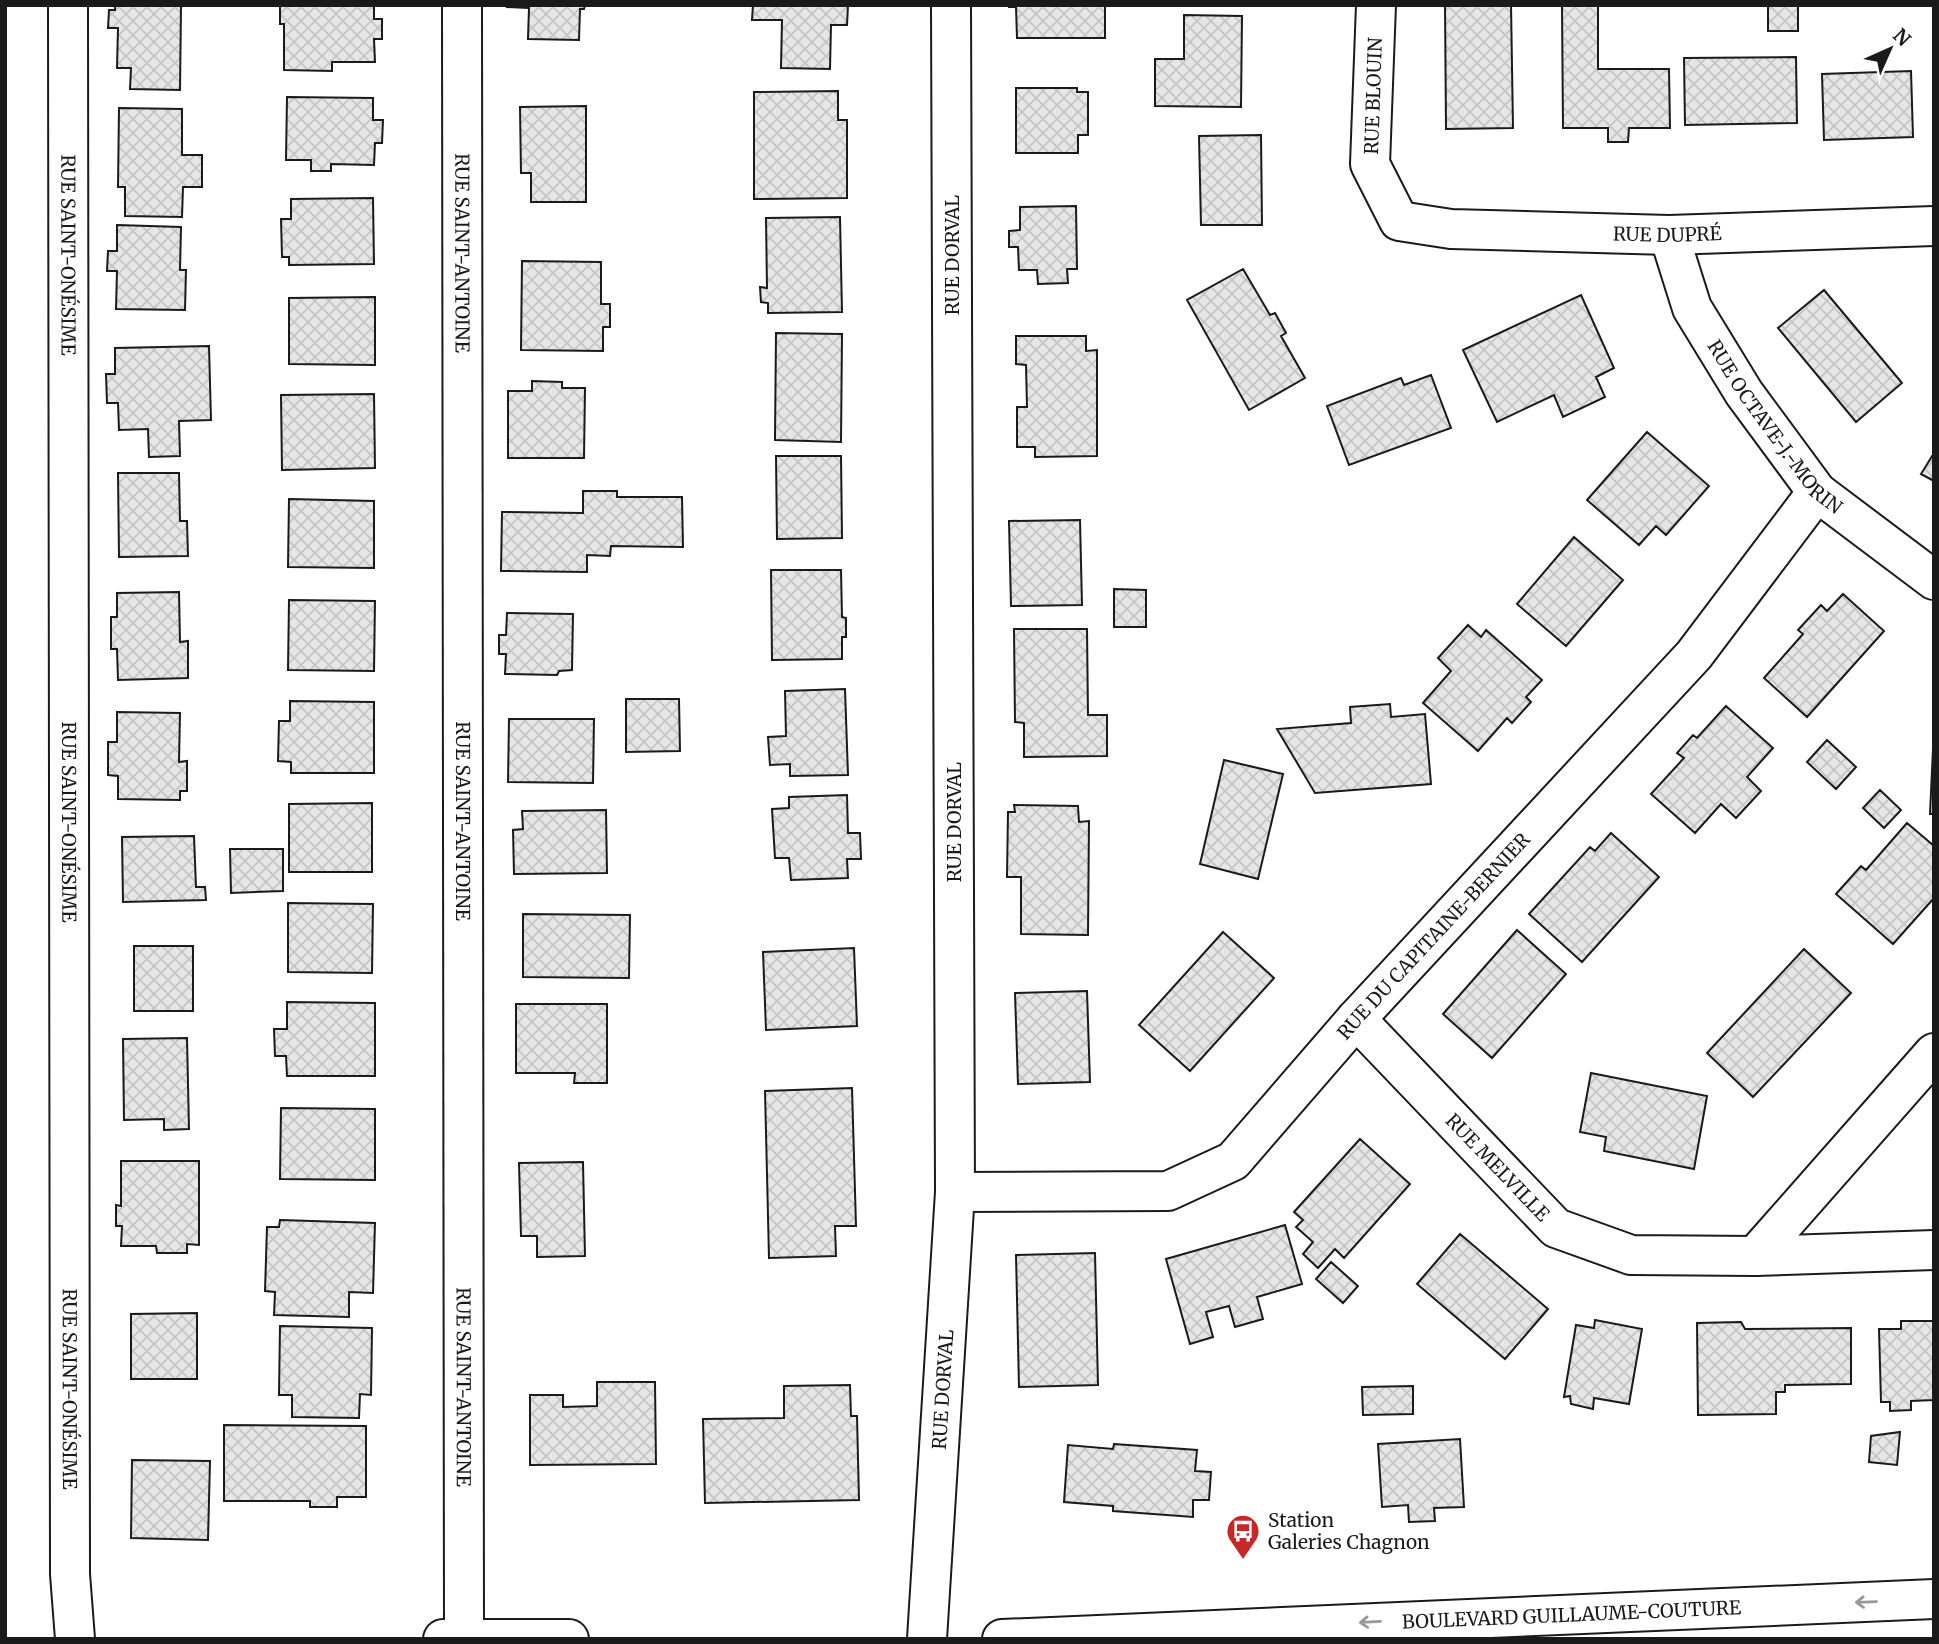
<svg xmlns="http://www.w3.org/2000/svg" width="1939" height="1644" font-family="Merriweather,serif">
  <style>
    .building { fill: url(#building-cross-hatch); stroke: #1a1a1a; stroke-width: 2 }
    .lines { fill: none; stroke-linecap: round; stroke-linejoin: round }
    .minor-casing { stroke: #1a1a1a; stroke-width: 42 }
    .primary-casing { stroke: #1a1a1a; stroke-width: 42 }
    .minor { stroke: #fff; stroke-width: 38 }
    .primary { stroke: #fff; stroke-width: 38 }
    .oneway { stroke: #989898 }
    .labels { text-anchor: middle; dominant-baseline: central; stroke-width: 5; stroke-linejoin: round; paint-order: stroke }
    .street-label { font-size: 19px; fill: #1a1a1a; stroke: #fff }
    .poi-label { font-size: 19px; fill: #1a1a1a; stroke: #fff; text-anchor: start }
  </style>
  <defs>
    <pattern id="building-cross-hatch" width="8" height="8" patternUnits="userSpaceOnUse" patternTransform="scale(1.75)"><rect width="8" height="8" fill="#e6e6e6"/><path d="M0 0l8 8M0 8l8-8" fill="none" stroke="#c5c5c5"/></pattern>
  </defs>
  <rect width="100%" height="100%" fill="#fff"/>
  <!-- building -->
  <path class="building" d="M 115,5 L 181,5 L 180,90 L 130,89 L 131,68 L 117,68 L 118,28 L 108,28 L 109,10 L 115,10 Z
    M 374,5 L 374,19 L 382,19 L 382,39 L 374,39 L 375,62 L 332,62 L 332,71 L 284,70 L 284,24 L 280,24 L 280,6 Z
    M 507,5 L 585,5 L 584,9 L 580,9 L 579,40 L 528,39 L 529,8 L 507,7 Z
    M 753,5 L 848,5 L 847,25 L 831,25 L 830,69 L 781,68 L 782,20 L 752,20 Z
    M 1009,5 L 1105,5 L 1105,38 L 1017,38 L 1016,7 L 1009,7 Z
    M 1445,5 L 1511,5 L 1513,128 L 1446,129 Z
    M 1562,5 L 1598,5 L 1598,69 L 1669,69 L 1670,128 L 1629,128 L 1628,142 L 1608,142 L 1608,128 L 1563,128 Z
    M 1768,5 L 1798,5 L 1798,31 L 1768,31 Z
    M 1184,15 L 1242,16 L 1241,107 L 1155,106 L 1155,59 L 1184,59 Z
    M 1796,57 L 1797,123 L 1685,125 L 1684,58 Z
    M 1911,71 L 1913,137 L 1824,140 L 1822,74 Z
    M 1016,88 L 1077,88 L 1077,92 L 1088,92 L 1088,135 L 1078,135 L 1078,153 L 1016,153 Z
    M 838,91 L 838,120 L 847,120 L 847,198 L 754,199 L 754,92 Z
    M 287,97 L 373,98 L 373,120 L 383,120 L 382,143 L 375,143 L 374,165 L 331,164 L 331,171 L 311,171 L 311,160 L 286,160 Z
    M 586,106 L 586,202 L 531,202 L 531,173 L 521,173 L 520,107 Z
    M 119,108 L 182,109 L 182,155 L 202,155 L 202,187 L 183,187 L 182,217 L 125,216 L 125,187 L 118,187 Z
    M 1261,135 L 1262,225 L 1201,225 L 1199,136 Z
    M 373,198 L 374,264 L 289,265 L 289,257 L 282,257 L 281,219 L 291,219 L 291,199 Z
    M 1076,206 L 1077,269 L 1067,269 L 1068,283 L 1038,284 L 1037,270 L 1019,270 L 1018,247 L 1009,247 L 1009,231 L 1020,230 L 1020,207 Z
    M 840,217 L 842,312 L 768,313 L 768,303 L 761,302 L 760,287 L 767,288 L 766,218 Z
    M 117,225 L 181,227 L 180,270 L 186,270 L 185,310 L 116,309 L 117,271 L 107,271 L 108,251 L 117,251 Z
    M 522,261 L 601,262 L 601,304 L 610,304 L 610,327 L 603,327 L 603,351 L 521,350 Z
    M 1243,269 L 1270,315 L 1275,313 L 1286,333 L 1281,336 L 1305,378 L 1249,410 L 1187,300 Z
    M 1824,290 L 1902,383 L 1856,422 L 1778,328 Z
    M 1581,295 L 1614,368 L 1596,377 L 1605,397 L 1563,417 L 1554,395 L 1497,422 L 1463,350 Z
    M 375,297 L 375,365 L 289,364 L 289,298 Z
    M 776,333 L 842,334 L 841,442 L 775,440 Z
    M 1016,336 L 1086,336 L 1086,351 L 1097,350 L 1097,456 L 1035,457 L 1035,447 L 1017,447 L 1017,407 L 1027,407 L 1026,365 L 1016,364 Z
    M 209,346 L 211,420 L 179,421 L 180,456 L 149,457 L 148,429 L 119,430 L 118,403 L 107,403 L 106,374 L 115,374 L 115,348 Z
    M 1431,375 L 1451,428 L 1349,465 L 1327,406 L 1401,378 L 1404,385 Z
    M 532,381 L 562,382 L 562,388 L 585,388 L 584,458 L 508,458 L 508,391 L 532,391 Z
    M 374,394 L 375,468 L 282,470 L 281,395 Z
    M 1647,432 L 1709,486 L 1666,535 L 1656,526 L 1639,545 L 1587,500 Z
    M 1934,453 L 1934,481 L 1921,474 Z
    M 776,456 L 841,456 L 842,538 L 777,539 Z
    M 118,473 L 179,473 L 180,521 L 187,521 L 188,556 L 119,557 Z
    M 583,491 L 617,491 L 617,497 L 682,497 L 683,547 L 611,546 L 610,556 L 587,555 L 587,572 L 501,571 L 502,512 L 583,513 Z
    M 289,499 L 374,501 L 374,568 L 288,567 Z
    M 1080,520 L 1082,605 L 1011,606 L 1009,521 Z
    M 1574,537 L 1623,580 L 1566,646 L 1517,604 Z
    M 771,570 L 841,570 L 842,617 L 846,618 L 846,637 L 842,637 L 842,659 L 772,660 Z
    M 1114,589 L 1146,590 L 1146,627 L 1114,627 Z
    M 179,592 L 180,642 L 188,641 L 188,678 L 118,680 L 117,649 L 111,649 L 111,617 L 117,617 L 117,593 Z
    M 1843,594 L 1884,631 L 1807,717 L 1764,678 L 1803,634 L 1798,630 L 1821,605 L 1827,611 Z
    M 289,600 L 375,601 L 374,671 L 288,670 Z
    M 507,613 L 573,614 L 572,670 L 559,671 L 557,675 L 505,674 L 506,654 L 499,654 L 499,635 L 506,635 Z
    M 1468,625 L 1481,637 L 1486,630 L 1542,680 L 1526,697 L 1531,702 L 1512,723 L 1507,718 L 1478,751 L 1423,703 L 1451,671 L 1438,658 Z
    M 1014,629 L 1087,629 L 1088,715 L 1107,715 L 1107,756 L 1024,757 L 1024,723 L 1015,722 Z
    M 845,689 L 848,775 L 790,776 L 790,764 L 770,765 L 768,737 L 786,736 L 785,691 Z
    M 626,699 L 679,699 L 680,751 L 626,752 Z
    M 290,701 L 374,702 L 374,773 L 291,773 L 291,762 L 278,761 L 279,721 L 290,721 Z
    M 1390,704 L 1391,717 L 1425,714 L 1431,784 L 1315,793 L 1277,729 L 1351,723 L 1350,707 Z
    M 1726,706 L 1773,748 L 1747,777 L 1761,791 L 1736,818 L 1721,804 L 1695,833 L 1651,794 L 1684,758 L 1677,753 L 1693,735 L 1697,738 Z
    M 117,712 L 180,713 L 179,762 L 187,761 L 187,791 L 180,791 L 180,800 L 118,799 L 118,776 L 108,775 L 108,742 L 117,742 Z
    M 509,719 L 594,719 L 593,783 L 508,782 Z
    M 1934,727 L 1934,814 L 1930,814 Z
    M 1827,740 L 1856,767 L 1836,789 L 1807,762 Z
    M 1224,760 L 1283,774 L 1258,879 L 1200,864 Z
    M 1880,790 L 1901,810 L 1884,828 L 1863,808 Z
    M 847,795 L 848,833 L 860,833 L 861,859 L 847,859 L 848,878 L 791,880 L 789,858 L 775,858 L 772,809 L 789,808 L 789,797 Z
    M 372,803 L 372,872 L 289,872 L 289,804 Z
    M 1014,805 L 1078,806 L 1079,822 L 1089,821 L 1088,935 L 1021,934 L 1021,877 L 1007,877 L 1008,812 L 1015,812 Z
    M 606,810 L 607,873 L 514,874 L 513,830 L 523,829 L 522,811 Z
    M 1907,823 L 1934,846 L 1934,898 L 1893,944 L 1836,894 L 1861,866 L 1866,870 Z
    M 1611,833 L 1659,877 L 1582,962 L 1529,914 L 1590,847 L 1595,851 Z
    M 194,836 L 196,887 L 205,887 L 206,900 L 123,902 L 122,837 Z
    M 230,849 L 283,849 L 283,891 L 231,893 Z
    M 288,903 L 373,904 L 372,973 L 288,972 Z
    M 523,914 L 630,915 L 629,978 L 523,977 Z
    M 1517,930 L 1566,974 L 1492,1058 L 1443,1014 Z
    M 1223,932 L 1274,978 L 1190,1071 L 1139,1025 Z
    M 134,946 L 193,946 L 193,1011 L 134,1011 Z
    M 854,948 L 857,1026 L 766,1030 L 763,952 Z
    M 1804,949 L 1851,993 L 1753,1097 L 1707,1053 Z
    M 1087,991 L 1090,1082 L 1018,1084 L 1015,993 Z
    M 287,1002 L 375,1003 L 375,1076 L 287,1076 L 286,1056 L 275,1056 L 274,1029 L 287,1029 Z
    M 516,1004 L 607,1004 L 607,1083 L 574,1083 L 575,1073 L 516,1073 Z
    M 187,1038 L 189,1129 L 164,1130 L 164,1119 L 124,1120 L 123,1039 Z
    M 1591,1073 L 1707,1096 L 1694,1169 L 1604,1151 L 1606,1137 L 1580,1132 Z
    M 852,1088 L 856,1226 L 835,1226 L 836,1256 L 769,1258 L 765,1091 Z
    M 281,1108 L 375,1109 L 375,1180 L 280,1179 Z
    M 1360,1139 L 1410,1184 L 1344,1258 L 1335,1249 L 1318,1268 L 1303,1254 L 1313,1242 L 1296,1227 L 1303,1220 L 1294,1212 Z
    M 121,1161 L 199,1161 L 199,1245 L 187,1244 L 187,1253 L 157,1253 L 156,1246 L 121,1246 L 122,1226 L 116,1226 L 116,1205 L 121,1206 Z
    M 583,1162 L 585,1256 L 537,1257 L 537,1236 L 521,1236 L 519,1163 Z
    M 280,1220 L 375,1223 L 373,1293 L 349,1292 L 349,1317 L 274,1315 L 275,1292 L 265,1291 L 267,1227 L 279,1227 Z
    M 1285,1225 L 1302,1284 L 1257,1297 L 1263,1319 L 1235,1327 L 1229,1306 L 1206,1312 L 1213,1337 L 1190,1344 L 1166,1259 Z
    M 1460,1234 L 1548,1309 L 1505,1359 L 1417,1284 Z
    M 1095,1253 L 1098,1385 L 1019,1387 L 1016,1255 Z
    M 1331,1262 L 1358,1286 L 1343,1303 L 1316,1279 Z
    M 197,1313 L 197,1379 L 131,1379 L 131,1314 Z
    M 1595,1320 L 1642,1329 L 1629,1404 L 1594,1398 L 1593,1409 L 1571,1404 L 1570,1396 L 1564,1397 L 1576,1325 L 1594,1328 Z
    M 1901,1321 L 1934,1321 L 1934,1400 L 1911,1401 L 1911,1410 L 1890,1411 L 1890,1402 L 1881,1402 L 1879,1329 L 1901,1329 Z
    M 1741,1322 L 1745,1329 L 1851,1328 L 1851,1384 L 1785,1385 L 1785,1392 L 1776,1392 L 1776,1414 L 1698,1415 L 1697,1323 Z
    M 280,1326 L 372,1328 L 371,1395 L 360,1394 L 359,1418 L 292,1417 L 292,1395 L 279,1395 Z
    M 597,1382 L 655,1382 L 656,1464 L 530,1465 L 530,1395 L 563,1395 L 563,1407 L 597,1406 Z
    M 850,1385 L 851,1416 L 857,1416 L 859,1500 L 705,1503 L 703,1419 L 784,1418 L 784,1386 Z
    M 1413,1386 L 1413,1414 L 1363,1415 L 1362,1387 Z
    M 224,1425 L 366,1426 L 366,1497 L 337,1497 L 337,1507 L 310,1507 L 310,1501 L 224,1501 Z
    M 1900,1432 L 1897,1465 L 1869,1462 L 1871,1436 Z
    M 1460,1439 L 1464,1507 L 1434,1508 L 1435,1521 L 1409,1522 L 1408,1505 L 1382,1507 L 1378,1444 Z
    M 1114,1444 L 1197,1450 L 1195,1471 L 1211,1472 L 1209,1500 L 1193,1500 L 1193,1517 L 1113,1511 L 1113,1506 L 1064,1502 L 1068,1445 L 1113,1449 Z
    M 132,1460 L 210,1461 L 208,1540 L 131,1538 Z"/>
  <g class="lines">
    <defs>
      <g id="minor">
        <path id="s1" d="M 68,5 L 70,1574 L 75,1639"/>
        <path id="s2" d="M 462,5 L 464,1637"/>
        <path id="s3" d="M 1376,5 L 1370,164 L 1399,221 L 1451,229 L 1669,235 L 1934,226"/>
        <path id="s4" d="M 1669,235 L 1692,308 L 1744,393 L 1817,492 L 1934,580"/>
        <path id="s5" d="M 1356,1019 L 1556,1228 L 1631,1255 L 1755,1256 L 1934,1250"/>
        <path id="s6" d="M 955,1192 L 1168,1191 L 1233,1161 L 1356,1019 L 1694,655 L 1817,492"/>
        <path d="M 1755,1256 L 1934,1053"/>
        <path id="s7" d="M 927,1639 L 955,1192 L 951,5"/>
      </g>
      <g id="primary">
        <path d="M 443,1639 L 569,1639"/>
        <path id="s8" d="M 1002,1639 L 1934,1599"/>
      </g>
    </defs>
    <!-- minor casing -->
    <use href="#minor" class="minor-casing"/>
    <!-- primary casing -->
    <use href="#primary" class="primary-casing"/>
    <!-- minor -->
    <use href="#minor" class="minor"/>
    <!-- primary -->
    <use href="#primary" class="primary"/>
  </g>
  <!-- one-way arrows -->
  <defs><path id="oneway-shaft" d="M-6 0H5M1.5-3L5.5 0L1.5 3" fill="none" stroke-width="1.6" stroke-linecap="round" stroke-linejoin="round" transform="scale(1.75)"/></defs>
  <g class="oneway">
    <use href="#oneway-shaft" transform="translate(1866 1602) rotate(178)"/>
    <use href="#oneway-shaft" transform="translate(1370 1622) rotate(177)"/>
  </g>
  <!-- icons -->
  <defs>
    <symbol id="bus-pin" viewBox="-11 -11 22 30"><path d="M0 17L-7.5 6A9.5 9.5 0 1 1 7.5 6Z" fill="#c62828" stroke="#fff"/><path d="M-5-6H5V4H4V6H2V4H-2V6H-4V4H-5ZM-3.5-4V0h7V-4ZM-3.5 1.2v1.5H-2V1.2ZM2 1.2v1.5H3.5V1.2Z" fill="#fff"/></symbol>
  </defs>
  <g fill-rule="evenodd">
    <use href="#bus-pin" x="1224" y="1512" width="38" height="52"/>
  </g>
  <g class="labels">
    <!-- street labels -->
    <g class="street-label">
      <text transform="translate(1373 96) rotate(-88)">RUE BLOUIN</text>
      <text stroke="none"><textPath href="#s3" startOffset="492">RUE DUPRÉ</textPath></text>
      <text stroke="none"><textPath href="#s2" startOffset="248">RUE SAINT-ANTOINE</textPath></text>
      <text stroke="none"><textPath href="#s1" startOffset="250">RUE SAINT-ONÉSIME</textPath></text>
      <text transform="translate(952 255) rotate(-90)">RUE DORVAL</text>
      <text stroke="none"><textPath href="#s4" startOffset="222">RUE OCTAVE-J.-MORIN</textPath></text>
      <text stroke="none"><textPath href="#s2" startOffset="816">RUE SAINT-ANTOINE</textPath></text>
      <text stroke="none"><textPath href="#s1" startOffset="817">RUE SAINT-ONÉSIME</textPath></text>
      <text transform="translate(954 822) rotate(-90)">RUE DORVAL</text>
      <text stroke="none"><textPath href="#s6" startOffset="586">RUE DU CAPITAINE-BERNIER</textPath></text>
      <text stroke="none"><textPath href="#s5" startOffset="205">RUE MELVILLE</textPath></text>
      <text stroke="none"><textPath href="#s2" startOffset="1382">RUE SAINT-ANTOINE</textPath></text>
      <text stroke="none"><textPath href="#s1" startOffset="1384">RUE SAINT-ONÉSIME</textPath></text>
      <text stroke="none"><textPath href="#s7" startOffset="250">RUE DORVAL</textPath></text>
      <text stroke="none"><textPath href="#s8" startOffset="570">BOULEVARD GUILLAUME-COUTURE</textPath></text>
    </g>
    <!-- poi labels -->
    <g class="poi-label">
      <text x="1268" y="1520">Station<tspan x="1268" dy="22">Galeries Chagnon</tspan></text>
    </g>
  </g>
  <!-- border -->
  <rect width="1939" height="1644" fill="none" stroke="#1a1a1a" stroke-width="14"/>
  <!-- north arrow -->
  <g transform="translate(1890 49) rotate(45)" stroke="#ffffff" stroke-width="5" paint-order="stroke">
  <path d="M0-5L12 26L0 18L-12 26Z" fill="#1a1a1a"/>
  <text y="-10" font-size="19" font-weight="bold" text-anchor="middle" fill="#1a1a1a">N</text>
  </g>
</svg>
